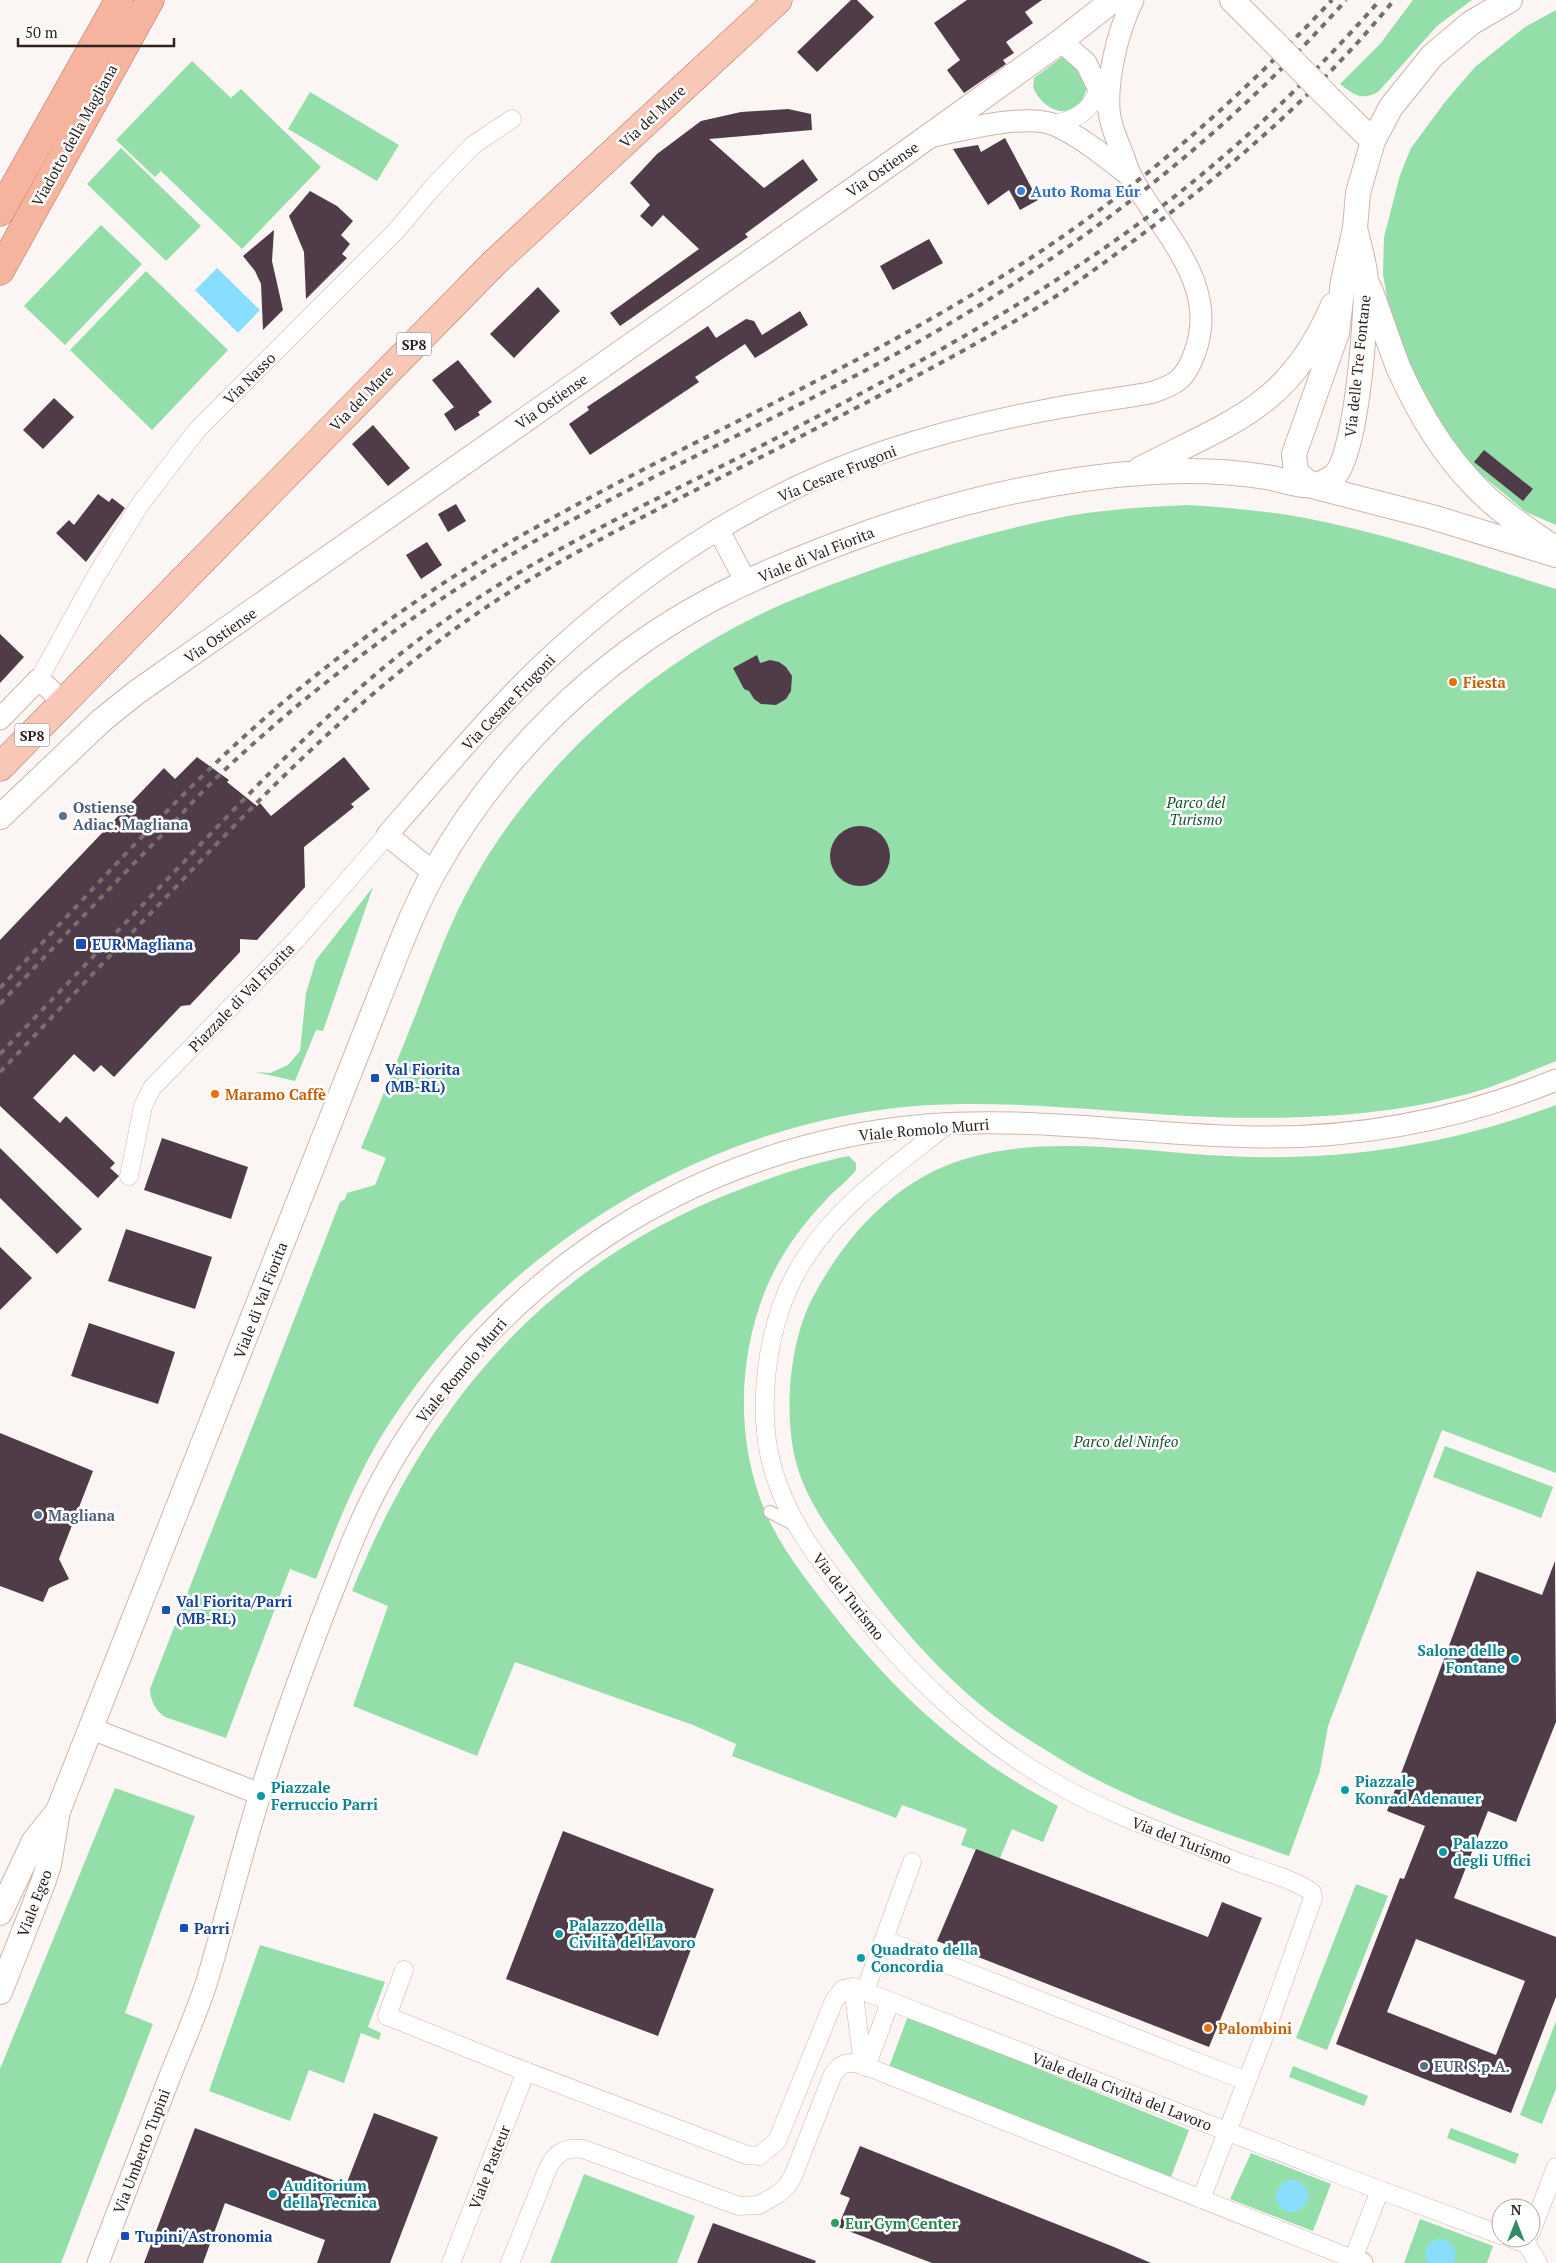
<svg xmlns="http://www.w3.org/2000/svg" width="1556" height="2263" font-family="'PT Serif',serif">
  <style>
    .green { fill: #93dea9 }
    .water { fill: #89deff }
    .building { fill: #4f3c48; fill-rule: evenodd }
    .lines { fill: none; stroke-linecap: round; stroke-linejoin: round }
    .pedestrian-casing { stroke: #cfb5aa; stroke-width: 14 }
    .minor-casing { stroke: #cfb5aa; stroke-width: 19 }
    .tertiary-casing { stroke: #cfb5aa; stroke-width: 23 }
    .secondary-casing { stroke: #cfb5aa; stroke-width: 26 }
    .primary-casing { stroke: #ae7562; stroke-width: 29 }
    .trunk-casing { stroke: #ae7562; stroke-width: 29 }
    .pedestrian { stroke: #fff; stroke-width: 12 }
    .minor { stroke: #fff; stroke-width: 18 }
    .tertiary { stroke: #fff; stroke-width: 21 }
    .secondary { stroke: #fff; stroke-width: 24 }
    .primary { stroke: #f8c7b6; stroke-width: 28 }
    .trunk { stroke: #f6b49e; stroke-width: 28 }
    .rail { stroke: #776f6b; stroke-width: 4; stroke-dasharray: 6 6; stroke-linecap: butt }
    .secondary-bridge-casing { stroke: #cfb5aa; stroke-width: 26; stroke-linecap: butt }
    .secondary-bridge { stroke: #fff; stroke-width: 24 }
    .shop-dot { fill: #3f7fe0; stroke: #fff; stroke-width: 2 }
    .food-dot { fill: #e8710a; stroke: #fff; stroke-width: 2 }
    .service-dot { fill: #5c6f8a; stroke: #fff; stroke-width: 2 }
    .transit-dot { fill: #1a4fb4; stroke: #fff; stroke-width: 2 }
    .culture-dot { fill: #0f9aa8; stroke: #fff; stroke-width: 2 }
    .leisure-dot { fill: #2e9e5b; stroke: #fff; stroke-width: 2 }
    .labels { text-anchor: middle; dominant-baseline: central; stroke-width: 5; stroke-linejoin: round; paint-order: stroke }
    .shield { fill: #fff; stroke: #6c6562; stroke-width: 1 }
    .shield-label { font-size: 14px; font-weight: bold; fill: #2d231f }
    .street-label { font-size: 15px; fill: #2d231f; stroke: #fff }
    .shop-label { font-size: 15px; font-weight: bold; fill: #366cbe; stroke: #fff; text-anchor: start }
    .food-label { font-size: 15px; font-weight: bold; fill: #c56008; stroke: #fff; text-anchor: start }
    .park-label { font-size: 15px; font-style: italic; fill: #15542f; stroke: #fff }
    .service-label { font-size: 15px; font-weight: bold; fill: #4e5e75; stroke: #fff; text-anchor: start }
    .transit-label { font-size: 15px; font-weight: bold; fill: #164399; stroke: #fff; text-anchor: start }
    .culture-label { font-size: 15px; font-weight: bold; fill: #0d838f; stroke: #fff; text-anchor: start }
    .leisure-label { font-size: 15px; font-weight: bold; fill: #27864d; stroke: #fff; text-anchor: start }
  </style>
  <rect width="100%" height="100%" fill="#fbf6f3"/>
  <!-- green -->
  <path class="green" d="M 1413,0 L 1472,0 L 1437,26 L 1378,92 C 1362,101 1354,95 1340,84 L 1380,44 Z
    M 1556,10 L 1556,525 L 1526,512 L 1459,456 L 1422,397 L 1390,316 L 1383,274 L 1384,237 L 1400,175 L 1411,148 L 1445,102 L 1475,67 L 1525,27 Z
    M 1062,57 L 1075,61 L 1087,85 C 1082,122 1045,117 1033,87 L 1034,78 Z
    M 192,61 L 231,98 L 241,89 L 321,167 L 242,249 L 161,171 L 155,177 L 116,140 Z
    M 310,92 L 399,145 L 377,181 L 288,129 Z
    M 121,148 L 201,226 L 166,261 L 87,184 Z
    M 101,225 L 142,264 L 65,345 L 24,306 Z
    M 146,271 L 228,350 L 152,430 L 70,350 Z
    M 1187,505 C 1225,507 1263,511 1300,517 C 1387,533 1472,563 1556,589 L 1556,1061 C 1531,1071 1506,1082 1481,1090 C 1395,1116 1302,1120 1212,1117 C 1129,1114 1047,1103 964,1104 C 736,1105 515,1232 391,1421 C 359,1469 337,1525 316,1579 L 290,1569 L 226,1738 L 165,1717 C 156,1711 150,1700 150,1689 L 340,1202 L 345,1199 L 347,1193 L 375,1185 L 386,1158 L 361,1148 C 380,1102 399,1057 417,1011 C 434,966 450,922 473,881 C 532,774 637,677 745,622 C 787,600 833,584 877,568 C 939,547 1004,528 1068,516 C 1108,509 1147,507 1187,505 Z
    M 373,887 L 323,1031 L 316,1030 L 295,1081 L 255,1072 L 270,1073 L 288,1065 L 300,1051 L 306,993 L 316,960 Z
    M 1556,1105 L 1556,1473 L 1442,1430 L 1328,1726 L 1320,1771 L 1289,1856 C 1215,1829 1139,1805 1070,1765 C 1042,1748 1013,1731 988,1711 C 935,1669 889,1614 850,1559 C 831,1533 811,1506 800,1475 C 782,1426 788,1345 812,1299 C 844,1237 896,1179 965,1159 C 1046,1134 1143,1152 1226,1156 C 1340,1162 1450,1145 1556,1105 Z
    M 849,1156 L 856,1163 L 856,1170 C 847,1182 834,1190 825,1201 C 802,1225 781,1254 768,1284 C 736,1358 735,1449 770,1522 C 788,1559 816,1592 841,1624 C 906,1704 967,1757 1058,1806 L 1043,1842 L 1012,1829 L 1000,1858 L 961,1845 L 967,1829 L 902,1805 L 896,1818 L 732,1756 L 736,1744 L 693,1725 L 515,1662 L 477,1756 L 353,1706 L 388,1606 L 352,1591 C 429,1402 546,1263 741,1189 C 776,1176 812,1163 849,1156 Z
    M 1445,1446 L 1553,1487 L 1541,1518 L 1433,1477 Z
    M 115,1788 L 195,1816 L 125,2013 L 153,2024 L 61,2263 L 0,2263 L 0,2069 Z
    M 1356,1884 L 1388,1896 L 1327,2050 L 1296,2038 Z
    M 260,1945 L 385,1982 L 368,2027 L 381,2033 L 379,2040 L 361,2033 L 344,2083 L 309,2070 L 290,2121 L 209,2091 Z
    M 908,2016 L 1189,2130 L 1171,2177 L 889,2067 Z
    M 1556,2021 L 1556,2089 L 1542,2124 L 1520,2115 Z
    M 1293,2066 L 1368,2096 L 1364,2106 L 1289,2077 Z
    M 1451,2128 L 1519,2154 L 1515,2164 L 1447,2138 Z
    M 1251,2153 L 1331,2184 L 1313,2231 L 1230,2199 Z
    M 584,2174 L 695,2216 L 677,2263 L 550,2263 Z
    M 1420,2219 L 1493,2246 L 1487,2263 L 1404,2263 Z"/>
  <!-- water -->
  <path class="water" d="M 217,268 L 260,310 L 238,333 L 195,290 Z
    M1276 2196a16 16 0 1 1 32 0a16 16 0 1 1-32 0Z
    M 1438,2239 C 1452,2239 1459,2250 1454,2263 L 1428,2263 C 1422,2252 1427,2243 1438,2239 Z"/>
  <!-- building -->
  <path class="building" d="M 851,0 L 857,0 L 874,17 L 817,72 L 797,52 Z
    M 967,0 L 1042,0 L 1025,12 L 1033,23 L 1006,42 L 1014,53 L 1003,60 L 1006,64 L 964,93 L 947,70 L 960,60 L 934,23 Z
    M 788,109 L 811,114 L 812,130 L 709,139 L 764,188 L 803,159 L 818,180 L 745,234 L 748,237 L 620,326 L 610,313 L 699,249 L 663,215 L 652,227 L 640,216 L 650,205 L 630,183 L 657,154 L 701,121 L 741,112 Z
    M 1005,138 L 1038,200 L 1020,210 L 1009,190 L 988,205 L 953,149 L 978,145 L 981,152 Z
    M 310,191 L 337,206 L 353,221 L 341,235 L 350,244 L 342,254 L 347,258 L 306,299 L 304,252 L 289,216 Z
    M 274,230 L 272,261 L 283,310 L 263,330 L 261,284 L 255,271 L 243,256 Z
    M 929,239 L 943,263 L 893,290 L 880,266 Z
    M 538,287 L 560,311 L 514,358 L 490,334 Z
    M 800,311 L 808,325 L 755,358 L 745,344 L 695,377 L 699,382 L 590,455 L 569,424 L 589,410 L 587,407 L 708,326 L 716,338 L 746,319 L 754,321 L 762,335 Z
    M 458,360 L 492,402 L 478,412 L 480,415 L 455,431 L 444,414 L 454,407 L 432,380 Z
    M 54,398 L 74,417 L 43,449 L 23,430 Z
    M 373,425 L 410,468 L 388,486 L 352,444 Z
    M 1484,450 L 1533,489 L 1523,501 L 1474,462 Z
    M 98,494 L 109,502 L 112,498 L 125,508 L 86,562 L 56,533 L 69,520 L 74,525 Z
    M 456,504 L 466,521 L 448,532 L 438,514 Z
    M 427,542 L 442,565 L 421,579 L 406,555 Z
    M 0,634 L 24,657 L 0,683 Z
    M 757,655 L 760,663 L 770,660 L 779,662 L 786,667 L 792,676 L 791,691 L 786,699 L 776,705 L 761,704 L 754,699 L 749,691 L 744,689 L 733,668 Z
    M 197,757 L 229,780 L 227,782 L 257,806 L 260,803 L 271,816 L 344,757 L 370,789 L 351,804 L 354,807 L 304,847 L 305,887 L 257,940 L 240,939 L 240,952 L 190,1005 L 181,1006 L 114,1077 L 101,1065 L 94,1072 L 74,1054 L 33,1098 L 60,1123 L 66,1116 L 115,1163 L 110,1168 L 119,1176 L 98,1198 L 0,1106 L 0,940 L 164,768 L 175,779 Z
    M830 856a30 30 0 1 1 60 0a30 30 0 1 1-60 0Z
    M 162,1138 L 248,1167 L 231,1219 L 144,1190 Z
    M 0,1148 L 82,1229 L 57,1254 L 0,1198 Z
    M 126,1229 L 212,1257 L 195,1309 L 108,1281 Z
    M 0,1247 L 32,1278 L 0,1310 Z
    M 89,1323 L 175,1352 L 158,1404 L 71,1376 Z
    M 0,1433 L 93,1471 L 59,1559 L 69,1579 L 49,1588 L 43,1602 L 0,1586 Z
    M 1555,1561 L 1556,1722 L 1516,1822 L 1488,1811 L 1454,1898 L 1556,1937 L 1556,1997 L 1511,2113 L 1336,2044 L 1400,1878 L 1404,1879 L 1425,1826 L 1387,1811 L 1477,1571 L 1542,1595 ZM 1416,1939 L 1525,1981 L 1496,2055 L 1387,2012 Z
    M 563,1831 L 714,1889 L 658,2036 L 506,1979 Z
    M 976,1849 L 1208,1937 L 1222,1902 L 1262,1918 L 1209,2047 L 937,1941 Z
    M 374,2113 L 438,2137 L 390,2263 L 317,2263 L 325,2240 L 225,2203 L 203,2263 L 144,2263 L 195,2128 L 346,2185 Z
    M 860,2146 L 1114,2247 L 1151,2263 L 932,2263 L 838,2227 L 850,2198 L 840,2194 Z
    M 713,2223 L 816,2261 L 815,2263 L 697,2263 Z"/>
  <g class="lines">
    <defs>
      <path id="pedestrian" d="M 770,1512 L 799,1527"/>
      <path id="minor" d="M 1053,125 C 1076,119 1089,113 1098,91
        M 39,679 L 96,576 L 139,506 L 197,430 L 395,232 L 433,187 L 473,145 L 512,119
        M 948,1124 C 897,1165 842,1201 805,1258 C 765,1319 752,1419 779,1487 C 793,1526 819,1560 844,1592 C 905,1670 974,1739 1062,1787 C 1118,1818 1179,1838 1238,1862 C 1262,1871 1291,1878 1312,1892 L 1313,1898 L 1262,2042 L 1201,2199
        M 129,1176 L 143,1106 L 152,1088 L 297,939 L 387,835
        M 885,1940 L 1246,2081
        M 404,1970 L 387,2016 L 504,2063 L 747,2155 L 759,2156 L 777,2141 L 834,2001 L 843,1989 L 853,1987 L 1340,2175 L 1501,2235
        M 853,1987 L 863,2065
        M 865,1991 L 912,1862
        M 866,2067 L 890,2002
        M 1531,2232 L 1556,2167
        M 1510,2238 L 1527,2244 L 1538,2263
        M 451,2263 L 526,2071
        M 510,2263 L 548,2168 C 556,2152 566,2147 583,2149 L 739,2206 L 759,2205 L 778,2194 L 787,2186 L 793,2176 L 833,2074 C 841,2062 850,2061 863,2065 L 1353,2259 L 1380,2190"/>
      <path id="tertiary" d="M 1061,41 L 1086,63 L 1109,110
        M 929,137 C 961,130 1025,113 1055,125 C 1083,138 1107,158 1131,177
        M 718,529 L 746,582
        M 0,719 L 39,679 L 64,703
        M 434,873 L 387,835 C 443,771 498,704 561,647 C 654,563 764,492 883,452 C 936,434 992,420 1047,410 C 1081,403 1116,399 1150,393 C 1176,385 1186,379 1195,352 C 1220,285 1162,232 1132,178 C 1127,169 1125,159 1121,150 C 1116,138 1110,123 1109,110 C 1107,75 1118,31 1133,0
        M 92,1729 L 260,1794
        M 98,2263 C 122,2202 144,2142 168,2081 C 181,2048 196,2015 207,1981 C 229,1908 246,1834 270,1763 C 288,1708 308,1654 329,1600 C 345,1560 360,1519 381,1481 C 491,1278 697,1144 927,1125 C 1039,1116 1150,1136 1261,1137 C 1364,1138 1461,1119 1556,1080
        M 1351,2263 L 1353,2259 L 1362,2263"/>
      <path id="secondary" d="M 1232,0 L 1274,42
        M 1510,0 L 1471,23 L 1432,56 L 1391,107 L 1373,141 L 1358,193 L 1355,228 L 1343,281 L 1337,333 L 1294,454 L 1296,472 L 1312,486 L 1432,517 L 1556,555
        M 1326,95 L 1373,141
        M 1369,287 C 1380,314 1388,342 1399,369 C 1417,409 1442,452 1473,484 C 1496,509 1525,528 1553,547
        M 1140,469 C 1232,421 1289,408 1333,305
        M 0,817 L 102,720 L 137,692 L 904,154 L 1061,41 L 1113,0
        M 0,1913 L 34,1841 L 58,1811
        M 0,1992 L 43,1883 L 49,1864 L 58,1811 L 388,975 C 402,940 416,904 434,872 C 498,757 598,659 714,598 C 764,572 817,551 870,532 C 962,500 1055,478 1153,472 C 1190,470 1229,471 1266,477 C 1280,479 1300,487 1314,485 C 1321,484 1328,480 1333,477 C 1357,459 1366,317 1366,284 C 1366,266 1359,246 1355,228"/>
      <path id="primary" d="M 0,767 L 493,264 L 778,0"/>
      <path id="trunk" d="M 0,212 L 119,0
        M 0,271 L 150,0"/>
    </defs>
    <!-- pedestrian casing -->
    <use href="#pedestrian" class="pedestrian-casing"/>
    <!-- minor casing -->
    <use href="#minor" class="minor-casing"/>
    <!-- tertiary casing -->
    <use href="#tertiary" class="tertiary-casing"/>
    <!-- secondary casing -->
    <use href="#secondary" class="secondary-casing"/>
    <!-- primary casing -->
    <use href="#primary" class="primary-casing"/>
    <!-- trunk casing -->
    <use href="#trunk" class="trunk-casing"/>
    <!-- pedestrian -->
    <use href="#pedestrian" class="pedestrian"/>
    <!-- minor -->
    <use href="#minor" class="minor"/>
    <!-- tertiary -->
    <use href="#tertiary" class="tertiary"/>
    <!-- secondary -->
    <use href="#secondary" class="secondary"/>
    <!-- primary -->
    <use href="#primary" class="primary"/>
    <!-- trunk -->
    <use href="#trunk" class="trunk"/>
    <!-- rail -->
    <path class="rail" d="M 0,988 C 73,911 144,831 221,758 C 302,681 393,613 488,555 C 664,450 854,373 1026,261 C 1139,188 1240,98 1332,0
      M 0,1004 C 55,946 109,888 165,832 C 186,809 207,786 230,765 C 307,693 391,630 480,574 C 621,485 778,421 923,339 C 1080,249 1226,136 1346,0
      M 0,1054 C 67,984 134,914 201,844 C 280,761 360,679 454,614 C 551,547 659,499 763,445 C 903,372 1045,297 1170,200 C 1246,141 1316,73 1380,0
      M 0,1072 C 57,1012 114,951 172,891 C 268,789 366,689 482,610 C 571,550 675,501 771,452 C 863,404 957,357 1045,303 C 1078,283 1109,259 1140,236 C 1232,167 1321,90 1394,0"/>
    <defs>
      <path id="secondary-bridge" d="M 1274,42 L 1326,95"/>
    </defs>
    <!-- secondary-bridge casing -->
    <use href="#secondary-bridge" class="secondary-bridge-casing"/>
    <!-- secondary-bridge -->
    <use href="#secondary-bridge" class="secondary-bridge"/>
  </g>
  <!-- markers -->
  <circle class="shop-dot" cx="1021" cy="191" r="5"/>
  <g class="food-dot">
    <circle cx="1453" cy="682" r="5"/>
    <circle cx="215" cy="1094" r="5"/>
    <circle cx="1208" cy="2028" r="5"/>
  </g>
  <g class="service-dot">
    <circle cx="63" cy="816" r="5"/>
    <circle cx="38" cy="1515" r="5"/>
    <circle cx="1424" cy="2066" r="5"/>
  </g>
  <g class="transit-dot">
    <rect x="75" y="938" width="12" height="12" rx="2.5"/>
    <rect x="370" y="1073" width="10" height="10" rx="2.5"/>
    <rect x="161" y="1605" width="10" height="10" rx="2.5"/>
    <rect x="179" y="1923" width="10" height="10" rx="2.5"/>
    <rect x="120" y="2231" width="10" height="10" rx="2.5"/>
  </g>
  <g class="culture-dot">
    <circle cx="1515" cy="1659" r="5"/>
    <circle cx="1345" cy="1790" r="5"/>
    <circle cx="261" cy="1796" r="5"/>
    <circle cx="1443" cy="1852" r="5"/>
    <circle cx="559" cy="1934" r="5"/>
    <circle cx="861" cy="1958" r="5"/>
    <circle cx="273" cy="2194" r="5"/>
  </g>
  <circle class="leisure-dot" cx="835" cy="2223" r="5"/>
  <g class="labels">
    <!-- shield labels -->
    <g class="shield">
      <rect x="396.5" y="332.5" width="35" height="23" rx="4"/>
      <rect x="14.5" y="723.5" width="35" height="23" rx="4"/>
    </g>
    <g class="shield-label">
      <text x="414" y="344">SP8</text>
      <text x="32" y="735">SP8</text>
    </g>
    <!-- street labels -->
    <g class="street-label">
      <text transform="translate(652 116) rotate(-43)">Via del Mare</text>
      <text transform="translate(74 135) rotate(-61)">Viadotto della Magliana</text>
      <text transform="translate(882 169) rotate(-35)">Via Ostiense</text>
      <text transform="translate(1357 366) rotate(-84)">Via delle Tre Fontane</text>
      <text transform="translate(249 378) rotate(-45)">Via Nasso</text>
      <text transform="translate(361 398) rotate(-46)">Via del Mare</text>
      <text transform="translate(551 401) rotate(-35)">Via Ostiense</text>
      <text transform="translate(837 473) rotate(-22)">Via Cesare Frugoni</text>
      <text transform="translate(816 554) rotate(-22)">Viale di Val Fiorita</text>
      <text transform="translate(220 635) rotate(-35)">Via Ostiense</text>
      <text transform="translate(508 702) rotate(-46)">Via Cesare Frugoni</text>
      <text transform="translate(241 997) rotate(-46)">Piazzale di Val Fiorita</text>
      <text transform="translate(924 1129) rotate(-5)">Viale Romolo Murri</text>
      <text transform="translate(260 1300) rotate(-69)">Viale di Val Fiorita</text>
      <text transform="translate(461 1370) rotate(-50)">Viale Romolo Murri</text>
      <text transform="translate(849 1596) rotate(52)">Via del Turismo</text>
      <text transform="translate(1182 1840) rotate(21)">Via del Turismo</text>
      <text transform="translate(34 1903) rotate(-69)">Viale Egeo</text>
      <text transform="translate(1122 2091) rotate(21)">Viale della Civiltà del Lavoro</text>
      <text transform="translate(141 2151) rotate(-69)">Via Umberto Tupini</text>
      <text transform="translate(489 2167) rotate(-69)">Viale Pasteur</text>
    </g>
    <!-- shop labels -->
    <g class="shop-label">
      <text x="1031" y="191">Auto Roma Eur</text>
    </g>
    <!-- food labels -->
    <g class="food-label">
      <text x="1463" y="682">Fiesta</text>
      <text x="225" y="1094">Maramo Caffè</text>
      <text x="1218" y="2028">Palombini</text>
    </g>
    <!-- park labels -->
    <g class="park-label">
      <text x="1196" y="802">Parco del<tspan x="1196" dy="17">Turismo</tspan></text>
      <text x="1126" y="1441">Parco del Ninfeo</text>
    </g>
    <!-- service labels -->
    <g class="service-label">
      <text x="73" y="807">Ostiense<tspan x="73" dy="17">Adiac. Magliana</tspan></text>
      <text x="48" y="1515">Magliana</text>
      <text x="1434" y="2066">EUR S.p.A.</text>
    </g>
    <!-- transit labels -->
    <g class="transit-label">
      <text x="92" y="944">EUR Magliana</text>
      <text x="385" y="1069">Val Fiorita<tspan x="385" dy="17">(MB-RL)</tspan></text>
      <text x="176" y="1601">Val Fiorita/Parri<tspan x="176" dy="17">(MB-RL)</tspan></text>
      <text x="194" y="1928">Parri</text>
      <text x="135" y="2236">Tupini/Astronomia</text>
    </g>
    <!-- culture labels -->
    <g class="culture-label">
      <text x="1505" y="1650" text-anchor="end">Salone delle<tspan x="1505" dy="17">Fontane</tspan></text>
      <text x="1355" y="1781">Piazzale<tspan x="1355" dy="17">Konrad Adenauer</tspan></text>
      <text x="271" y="1787">Piazzale<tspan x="271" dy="17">Ferruccio Parri</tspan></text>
      <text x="1453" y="1843">Palazzo<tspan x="1453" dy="17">degli Uffici</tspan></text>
      <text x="569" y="1925">Palazzo della<tspan x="569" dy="17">Civiltà del Lavoro</tspan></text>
      <text x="871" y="1949">Quadrato della<tspan x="871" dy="17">Concordia</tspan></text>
      <text x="283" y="2185">Auditorium<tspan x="283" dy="17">della Tecnica</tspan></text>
    </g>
    <!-- leisure labels -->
    <g class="leisure-label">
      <text x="845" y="2223">Eur Gym Center</text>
    </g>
  </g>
  <!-- north arrow -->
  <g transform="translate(1516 2223)"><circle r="24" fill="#ffffff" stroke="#aba7a5"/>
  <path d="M0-4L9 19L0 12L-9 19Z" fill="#308c64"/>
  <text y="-8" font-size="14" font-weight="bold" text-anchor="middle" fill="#2d231f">N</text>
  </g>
  <!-- scale -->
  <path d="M18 38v8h156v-8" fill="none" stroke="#2d231f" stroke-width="2.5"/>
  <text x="25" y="38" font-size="15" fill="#2d231f" stroke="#ffffff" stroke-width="4" paint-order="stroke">50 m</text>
</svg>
